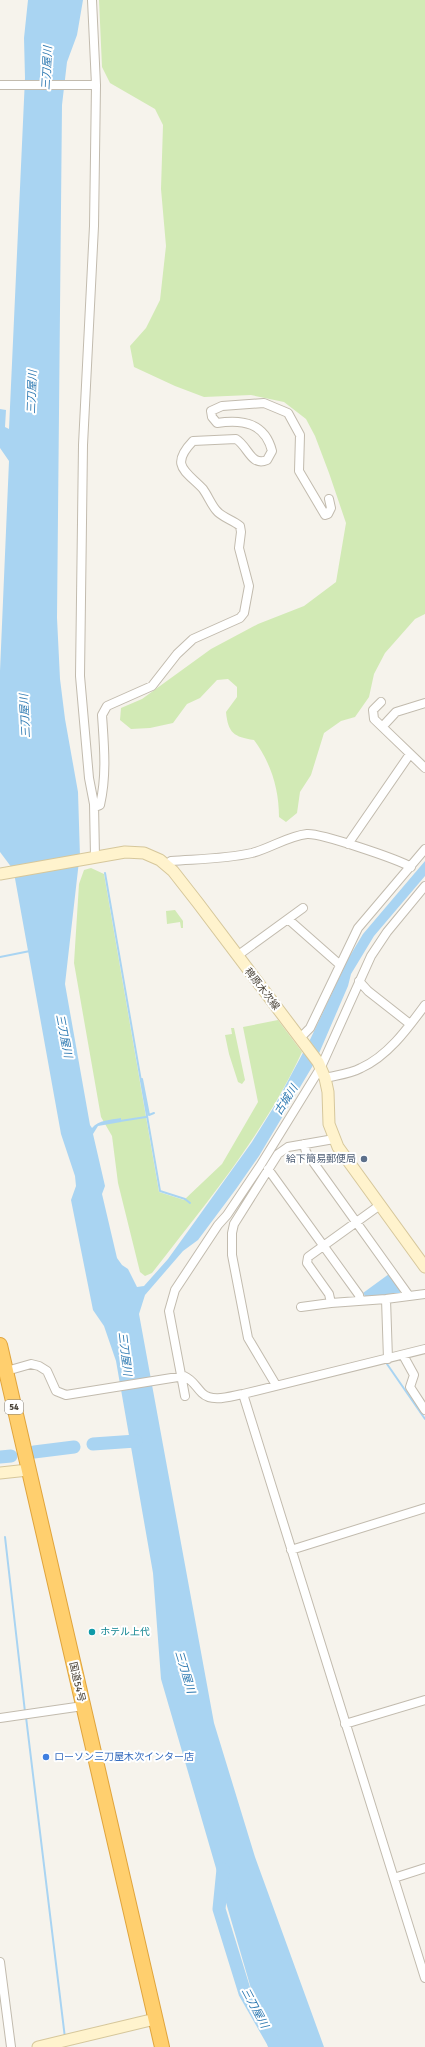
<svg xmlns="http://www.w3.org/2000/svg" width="425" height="2047" font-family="Signika,'Noto Sans JP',sans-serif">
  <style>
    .green { fill: #d2eab5 }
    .water { fill: #a9d4f2 }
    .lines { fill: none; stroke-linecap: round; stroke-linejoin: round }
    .stream { stroke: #a9d4f2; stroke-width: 2 }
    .river { stroke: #a9d4f2; stroke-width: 13 }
    .street-casing { stroke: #c2bbae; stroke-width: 10 }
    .secondary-casing { stroke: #d6c79b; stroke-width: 13 }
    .highway-casing { stroke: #e0a43c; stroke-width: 16 }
    .street { stroke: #fff; stroke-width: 8 }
    .secondary { stroke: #fff3cd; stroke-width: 11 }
    .highway { stroke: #ffcf6e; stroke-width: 14 }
    .service-dot { fill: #5c6f8a; stroke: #fff; stroke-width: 1.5 }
    .culture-dot { fill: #0f9aa8; stroke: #fff; stroke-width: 1.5 }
    .shop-dot { fill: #3f7fe0; stroke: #fff; stroke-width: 1.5 }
    .labels { text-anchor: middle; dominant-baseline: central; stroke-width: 4; stroke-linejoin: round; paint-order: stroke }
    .shield { fill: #fff; stroke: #817c74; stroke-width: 1 }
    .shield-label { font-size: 9px; font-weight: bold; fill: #4b4439 }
    .street-label { font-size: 10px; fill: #4b4439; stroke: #fff }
    .service-label { font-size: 10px; fill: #4e5e75; stroke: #fff; text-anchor: end }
    .culture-label { font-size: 10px; fill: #0d838f; stroke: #fff; text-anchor: start }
    .shop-label { font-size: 10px; fill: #366cbe; stroke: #fff; text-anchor: start }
    .water-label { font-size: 11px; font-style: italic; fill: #2e7ab2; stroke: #fff }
  </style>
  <rect width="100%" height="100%" fill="#f6f3ec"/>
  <!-- green -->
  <path class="green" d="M 99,0 L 425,0 L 425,614 L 415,619 L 385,653 L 374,674 L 369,697 L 355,717 L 341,721 L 324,733 L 311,775 L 300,792 L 297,813 L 286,822 L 279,817 C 279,789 271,763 254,740 C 234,737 228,733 226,712 L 237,697 L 237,687 L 228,679 L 217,680 L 200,698 L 187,704 L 173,723 L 150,728 L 131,729 L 120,720 L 121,708 L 142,699 L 211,649 L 258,624 L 304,606 L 336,582 L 346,523 L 329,473 L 315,436 L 306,419 L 284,402 L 251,395 L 204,397 L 175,386 L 134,367 L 130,346 L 146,328 L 160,300 L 166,246 L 161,189 L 163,125 L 155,109 L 110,83 L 102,67 Z
    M 91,868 L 104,874 L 159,1192 L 184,1200 L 222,1164 L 258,1102 L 243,1027 L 278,1020 L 302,1052 C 264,1134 207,1202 152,1273 L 145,1276 L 140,1272 L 118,1183 L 112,1136 L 101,1117 L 74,963 L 79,884 L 84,870 Z
    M 175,910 L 183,921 L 183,928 L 181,928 L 180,922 L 167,924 L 166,911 Z
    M 231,1028 L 234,1028 L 245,1080 L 242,1084 L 238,1082 L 229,1054 L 225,1035 L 232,1034 Z"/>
  <!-- water -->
  <path class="water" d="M 28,0 L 83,0 L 77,35 L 67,62 L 62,105 L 57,618 L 60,679 L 65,719 L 78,792 L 80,857 L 12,868 L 0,852 L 0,671 L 9,461 L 0,448 L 0,409 L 6,410 L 5,427 L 9,429 L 25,78 L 24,38 Z
    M 79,861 L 65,984 L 90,1125 L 92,1128 C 99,1120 110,1120 121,1118 L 121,1122 L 98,1126 L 93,1134 L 105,1186 L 102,1194 L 117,1258 L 122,1265 L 128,1269 L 137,1287 L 144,1286 L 168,1259 L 252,1142 L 275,1105 L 305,1049 L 315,1062 L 259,1156 L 236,1189 L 198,1240 L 183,1251 L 145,1295 L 139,1314 L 214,1723 L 255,1857 L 324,2047 L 268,2047 L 161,1679 L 153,1573 L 116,1361 L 104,1326 L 93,1310 L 71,1200 L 76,1186 L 75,1176 L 61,1134 L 14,873 Z
    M 425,861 L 425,876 L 374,936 L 351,974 L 348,986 L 317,1058 L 308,1044 L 348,959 L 363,934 Z
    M 389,1274 L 401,1291 L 399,1294 L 367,1299 L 363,1293 Z"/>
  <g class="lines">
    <!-- stream -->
    <path class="stream" d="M 105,873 L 160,1191 L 185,1199 L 190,1203
      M 0,957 L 30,951
      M 142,1079 L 149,1115 L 154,1113
      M 120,1121 L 146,1117
      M 387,1364 L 425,1419
      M 5,1537 L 25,1712
      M 26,1717 L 65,2038"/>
    <!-- river -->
    <path class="river" d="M 93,1444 L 136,1441
      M 34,1452 L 74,1447
      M 0,1457 L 11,1456
      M 223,1869 L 219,1909 L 245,1993 L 276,2047"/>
    <defs>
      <path id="street" d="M 92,0 L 96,85 L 94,226 L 83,445 L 80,676 L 89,778 L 94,804 L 95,857
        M 0,85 L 96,85
        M 381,702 L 373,710 L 374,719 L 425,768
        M 383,726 L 396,712 L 425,703
        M 95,807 L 100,805 C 107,775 104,745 102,715 L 107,706 L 152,686 L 177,654 L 193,639 L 240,618 L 244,613 L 249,586 L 239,548 L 241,532 L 240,526 C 233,520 221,517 216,510 C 211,504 208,496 203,489 C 186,471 169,466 193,441 L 236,439 C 248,446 251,467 267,460 L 272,451 C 265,423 243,419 217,423 L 212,417 L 211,411 L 222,406 L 264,403 L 288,413 L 300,435 L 299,471 L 325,515 L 328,514 L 331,508 L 329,499
        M 348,844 L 410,754
        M 167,864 L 171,861 C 197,859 226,859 252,853 C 271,848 288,836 307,834 C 321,833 397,859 411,867
        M 288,919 L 339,964
        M 237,956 L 303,908
        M 359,981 L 368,991 L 410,1024
        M 300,1038 L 310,1028 L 358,928 L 425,849
        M 325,1078 C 337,1075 350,1074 361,1068 C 388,1056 408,1028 425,1005
        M 304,1144 L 306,1152 L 407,1293 L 408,1296
        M 268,1169 L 359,1295 L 360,1301
        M 380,1205 L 308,1257 L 307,1263 L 329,1294 L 331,1303 L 386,1299 L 425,1294
        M 386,1299 L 388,1359
        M 301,1307 L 331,1303
        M 403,1355 L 414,1375 L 410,1387 L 425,1410
        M 3,1372 L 31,1364 L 39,1366 L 47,1371 L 56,1391 L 66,1395 L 184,1376 C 193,1380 195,1386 202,1393 C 212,1403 231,1396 243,1394 L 425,1349
        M 276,1385 L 248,1338 L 232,1255 L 232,1233 L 234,1224 L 278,1154 L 288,1147 L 334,1139
        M 243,1394 L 425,1978
        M 185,1396 L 169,1311 L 175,1290 L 218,1225 L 227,1215 L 260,1166 L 321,1067 L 371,956 L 387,932 L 425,886
        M 291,1550 L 425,1508
        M 0,1718 L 83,1706
        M 345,1724 L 425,1700
        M 394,1878 L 425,1868
        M 0,1962 L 11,2047"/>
      <path id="secondary" d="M 0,874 L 125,852 L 144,853 L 160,860 L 173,871 L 198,903 L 318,1062 L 325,1078 L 328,1092 L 329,1124 L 338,1147 L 425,1267
        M 0,1473 L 28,1470
        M 38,2047 L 155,2019"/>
      <path id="highway" d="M 0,1345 L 162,2047"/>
    </defs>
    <!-- street casing -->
    <use href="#street" class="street-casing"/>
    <!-- secondary casing -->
    <use href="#secondary" class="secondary-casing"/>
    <!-- highway casing -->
    <use href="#highway" class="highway-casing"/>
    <!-- street -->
    <use href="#street" class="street"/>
    <!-- secondary -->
    <use href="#secondary" class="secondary"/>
    <!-- highway -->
    <use href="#highway" class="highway"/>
  </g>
  <!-- markers -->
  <circle class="service-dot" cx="364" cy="1159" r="4"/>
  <circle class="culture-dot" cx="92" cy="1632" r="4"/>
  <circle class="shop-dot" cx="46" cy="1757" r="4"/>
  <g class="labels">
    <!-- shield labels -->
    <rect class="shield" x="5" y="1400" width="18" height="14" rx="3"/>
    <g class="shield-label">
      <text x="14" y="1407">54</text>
    </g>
    <!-- street labels -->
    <g class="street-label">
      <text transform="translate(262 989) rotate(52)">稗原木次線</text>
      <text transform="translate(77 1682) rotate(77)">国道54号</text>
    </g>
    <!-- service labels -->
    <g class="service-label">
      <text x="356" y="1159">給下簡易郵便局</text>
    </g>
    <!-- culture labels -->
    <g class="culture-label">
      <text x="100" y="1632">ホテル上代</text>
    </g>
    <!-- shop labels -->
    <g class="shop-label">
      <text x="54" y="1757">ローソン三刀屋木次インター店</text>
    </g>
    <!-- water labels -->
    <g class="water-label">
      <text transform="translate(47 68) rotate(-87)">三刀屋川</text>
      <text transform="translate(32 392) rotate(-88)">三刀屋川</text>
      <text transform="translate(25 716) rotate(-93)">三刀屋川</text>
      <text transform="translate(64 1036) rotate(79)">三刀屋川</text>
      <text transform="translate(286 1100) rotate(-58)">古城川</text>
      <text transform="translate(125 1354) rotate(83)">三刀屋川</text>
      <text transform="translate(185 1672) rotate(73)">三刀屋川</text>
      <text transform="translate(255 2008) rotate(62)">三刀屋川</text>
    </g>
  </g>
</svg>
